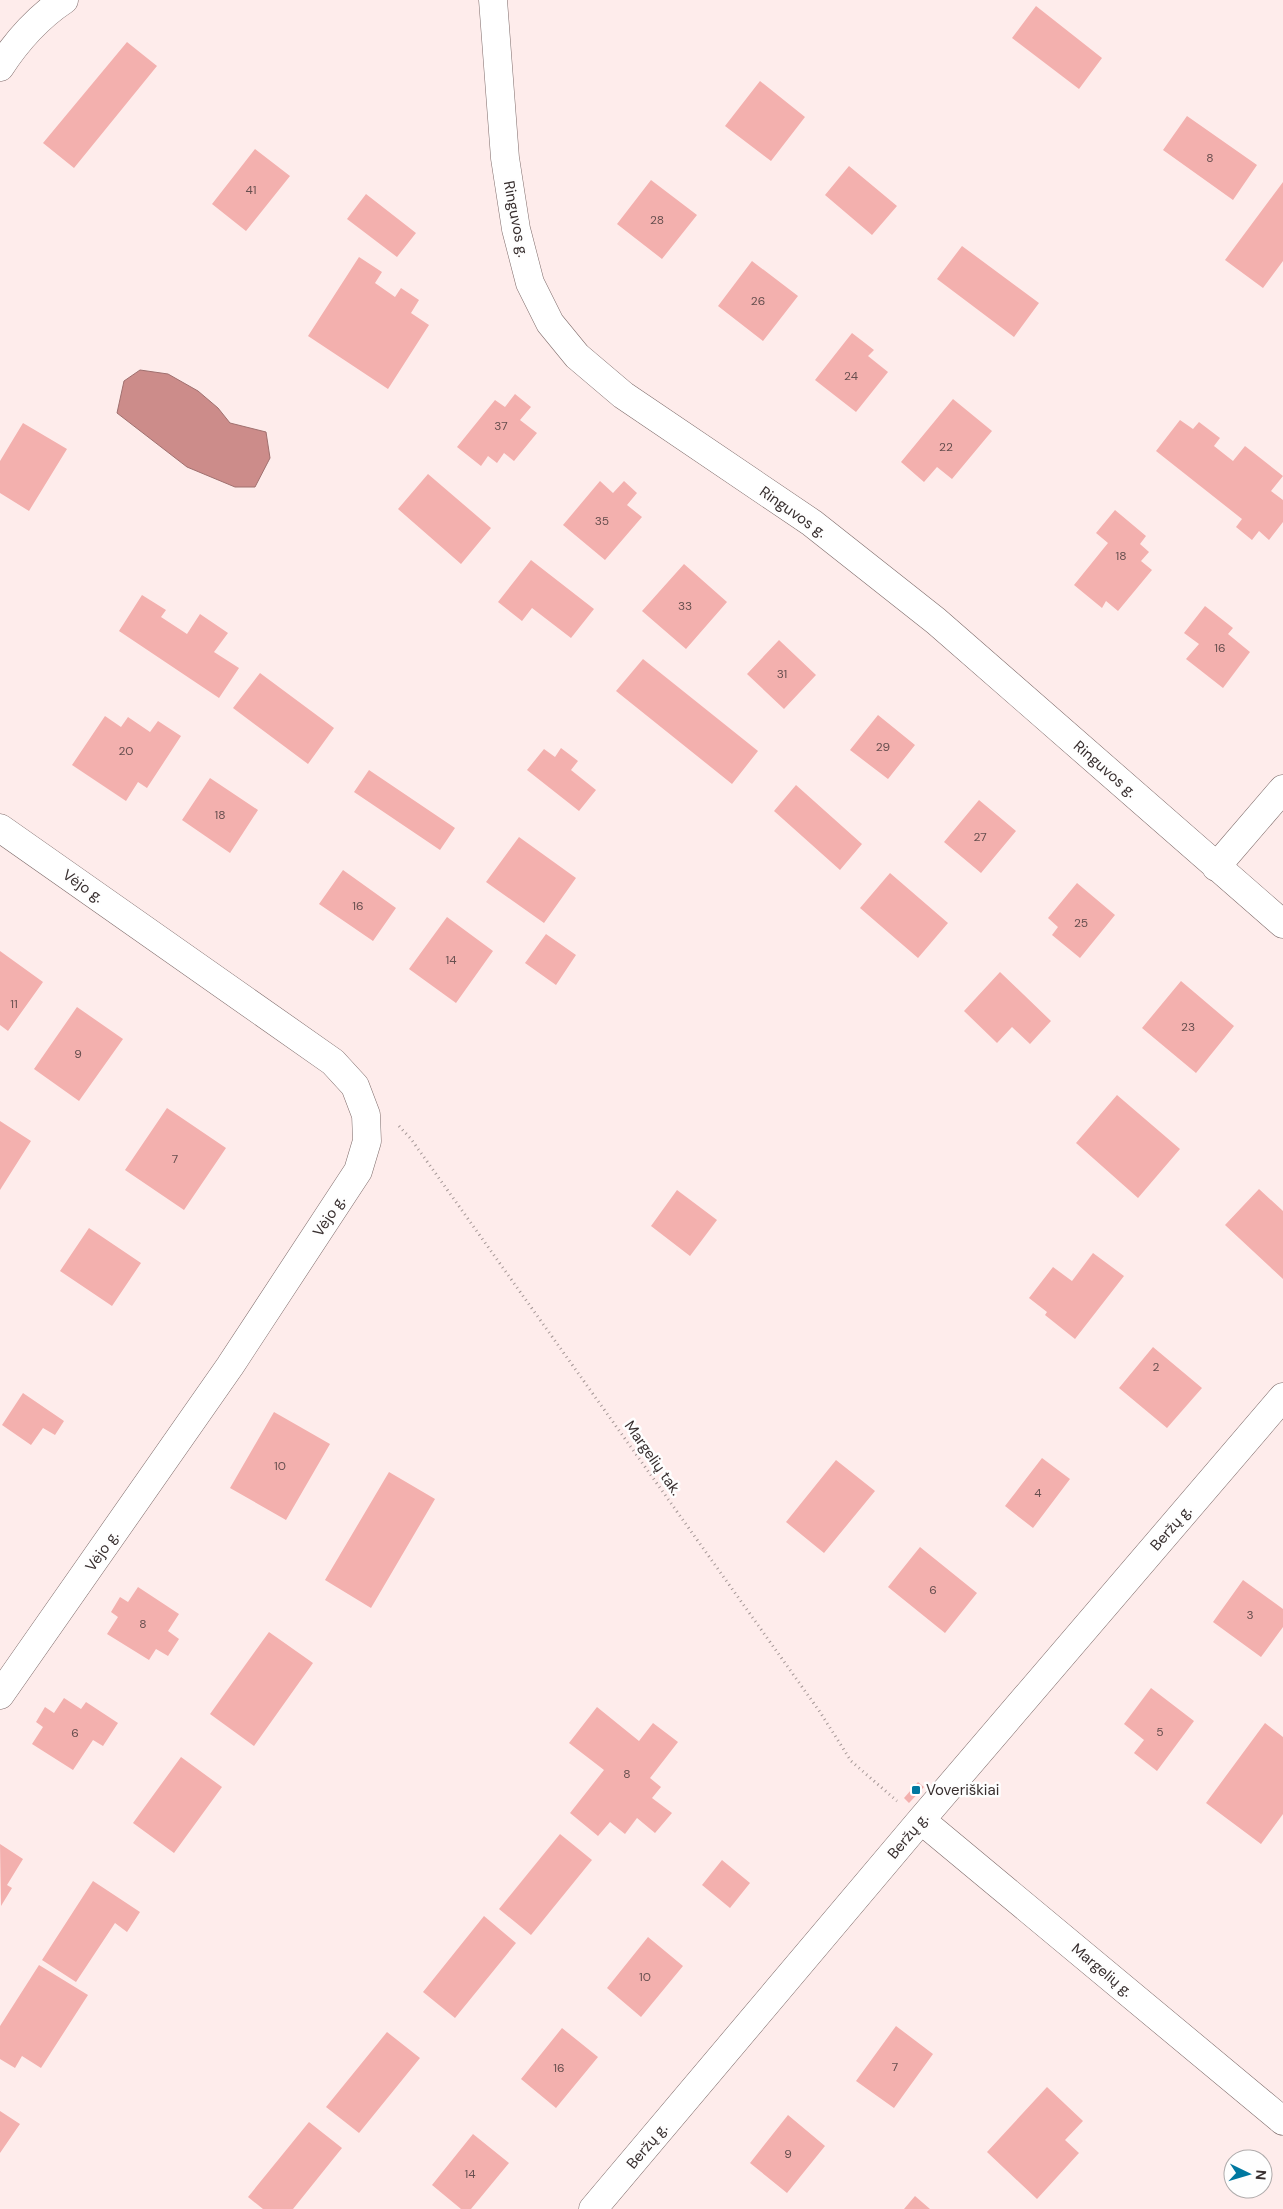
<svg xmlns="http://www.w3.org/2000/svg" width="1283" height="2209" font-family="'DM Sans',sans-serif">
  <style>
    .water { fill: #cc8c8a; stroke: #a0706f }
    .building { fill: #f3b0ae }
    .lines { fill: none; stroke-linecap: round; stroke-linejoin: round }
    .minor-casing { stroke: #7e6b6a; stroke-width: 29 }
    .path { stroke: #a59796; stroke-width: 3; stroke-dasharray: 1 4; stroke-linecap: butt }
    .minor { stroke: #fff; stroke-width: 28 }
    .poi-dot { fill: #0078a0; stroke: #fefefe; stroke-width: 2 }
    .labels { text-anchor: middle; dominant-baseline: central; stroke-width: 5; stroke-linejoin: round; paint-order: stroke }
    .number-label { font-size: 12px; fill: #674f4f }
    .street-label { font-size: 15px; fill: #382f2f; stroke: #fefefe }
    .poi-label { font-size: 15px; fill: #382f2f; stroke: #fefefe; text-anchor: start }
  </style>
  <rect width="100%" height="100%" fill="#feeceb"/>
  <!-- water -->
  <path class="water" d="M 140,370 L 168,374 L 198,391 L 218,408 L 230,423 L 266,432 L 270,458 L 255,487 L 235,487 L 187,467 L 117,413 L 124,381 Z"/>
  <!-- building -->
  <path class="building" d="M 1036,6 L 1102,58 L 1079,89 L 1012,38 Z
    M 127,42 L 157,66 L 74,168 L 43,143 Z
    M 760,81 L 805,117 L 771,161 L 725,126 Z
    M 1187,116 L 1257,165 L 1233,200 L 1163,150 Z
    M 255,149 L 290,176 L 246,231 L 212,204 Z
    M 849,166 L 897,206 L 872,235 L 825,195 Z
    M 651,180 L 697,215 L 662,259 L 617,224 Z
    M 1283,182 L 1283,261 L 1263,288 L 1225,260 Z
    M 366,194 L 416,233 L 397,257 L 347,219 Z
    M 962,246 L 1039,303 L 1014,337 L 937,279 Z
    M 359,257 L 382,272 L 375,283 L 395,297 L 401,288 L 419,300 L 411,313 L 429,325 L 388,389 L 308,336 Z
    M 752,261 L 798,296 L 763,341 L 718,306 Z
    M 852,333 L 874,350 L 868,356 L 888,372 L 856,412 L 815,380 Z
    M 515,394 L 531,407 L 520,420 L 537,433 L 514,461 L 504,453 L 497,463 L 488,456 L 481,466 L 457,447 L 495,400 L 505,407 Z
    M 953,399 L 992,431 L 952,479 L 937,467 L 924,482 L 901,462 Z
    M 1180,420 L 1193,429 L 1199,422 L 1220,438 L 1214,446 L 1233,461 L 1245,446 L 1283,476 L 1271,491 L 1283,500 L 1283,522 L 1269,540 L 1259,531 L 1252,540 L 1236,527 L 1242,519 L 1156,451 Z
    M 23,423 L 67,449 L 29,511 L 0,493 L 0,461 Z
    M 428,474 L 491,528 L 461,564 L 398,509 Z
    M 600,481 L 613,493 L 624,481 L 637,493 L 627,505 L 642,517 L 605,560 L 563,525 Z
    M 1115,510 L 1146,536 L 1140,544 L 1149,552 L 1141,561 L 1152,570 L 1118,611 L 1106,601 L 1102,608 L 1074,585 L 1108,543 L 1096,533 Z
    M 531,560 L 594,609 L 571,638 L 532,608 L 522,621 L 498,602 Z
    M 684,564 L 727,602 L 686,649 L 642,611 Z
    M 142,595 L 166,610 L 161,617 L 187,634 L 200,614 L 228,633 L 214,652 L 239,668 L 219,698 L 119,631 Z
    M 1205,606 L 1233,628 L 1228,634 L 1250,652 L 1223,688 L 1186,659 L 1199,644 L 1184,633 Z
    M 779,640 L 816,675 L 784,709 L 747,674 Z
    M 643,659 L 758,751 L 732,784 L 616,691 Z
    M 260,673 L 334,728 L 308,764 L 233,708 Z
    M 878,715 L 915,745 L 888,779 L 850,750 Z
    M 105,716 L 121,727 L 128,717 L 150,732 L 158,721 L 181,736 L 147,788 L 138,782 L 126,801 L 72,765 Z
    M 561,748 L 578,761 L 571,770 L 596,790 L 579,811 L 527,770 L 544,749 L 555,757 Z
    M 369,770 L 455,828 L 440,850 L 354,792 Z
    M 210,778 L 258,810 L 230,853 L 182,820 Z
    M 796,785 L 862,844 L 840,870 L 774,811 Z
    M 979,800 L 1016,831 L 981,873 L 944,842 Z
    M 519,837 L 576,878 L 544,923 L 486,882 Z
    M 343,870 L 396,908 L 373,941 L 319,904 Z
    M 890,873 L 948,923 L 918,958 L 860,908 Z
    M 1077,883 L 1115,915 L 1080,958 L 1052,935 L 1058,927 L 1048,918 Z
    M 447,917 L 493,951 L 456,1003 L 409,969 Z
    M 546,934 L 576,955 L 556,985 L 525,963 Z
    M 0,951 L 43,982 L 8,1031 L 0,1025 Z
    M 1000,972 L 1051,1021 L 1030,1044 L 1012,1027 L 997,1043 L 964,1011 Z
    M 1181,981 L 1234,1026 L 1196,1073 L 1142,1028 Z
    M 77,1007 L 123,1039 L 79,1101 L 34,1069 Z
    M 1117,1095 L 1180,1149 L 1138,1198 L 1076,1143 Z
    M 167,1108 L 226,1148 L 184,1210 L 125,1170 Z
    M 0,1121 L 31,1141 L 0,1190 Z
    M 1259,1189 L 1283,1211 L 1283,1279 L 1225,1225 Z
    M 677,1190 L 717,1220 L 690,1256 L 651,1226 Z
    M 89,1228 L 141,1263 L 112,1306 L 60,1271 Z
    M 1093,1253 L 1124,1276 L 1075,1339 L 1045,1315 L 1047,1312 L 1029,1298 L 1053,1267 L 1072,1281 Z
    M 1153,1347 L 1202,1388 L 1167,1428 L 1119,1388 Z
    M 23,1393 L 64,1421 L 55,1435 L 43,1428 L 31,1445 L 2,1425 Z
    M 274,1412 L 330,1444 L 286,1520 L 230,1488 Z
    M 1042,1458 L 1070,1479 L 1033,1528 L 1005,1506 Z
    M 836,1460 L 875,1491 L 824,1553 L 786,1522 Z
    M 389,1472 L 435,1499 L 371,1608 L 325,1580 Z
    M 920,1547 L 977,1593 L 945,1633 L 888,1587 Z
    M 1243,1580 L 1283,1609 L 1283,1627 L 1261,1657 L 1213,1622 Z
    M 138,1587 L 179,1614 L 168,1631 L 179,1639 L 168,1656 L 156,1649 L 149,1660 L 107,1634 L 118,1617 L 111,1612 L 120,1597 L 128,1602 Z
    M 269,1632 L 313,1663 L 254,1746 L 210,1714 Z
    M 1151,1688 L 1194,1721 L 1157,1771 L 1134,1753 L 1144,1740 L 1124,1724 Z
    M 64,1698 L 81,1709 L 86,1702 L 118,1723 L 103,1746 L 93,1740 L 73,1770 L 32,1744 L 43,1727 L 36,1722 L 45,1707 L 54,1713 Z
    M 597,1707 L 639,1741 L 653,1723 L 678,1742 L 650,1778 L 661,1787 L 652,1798 L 672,1813 L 655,1833 L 637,1818 L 625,1834 L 610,1822 L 598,1836 L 570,1813 L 604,1770 L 569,1743 Z
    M 1265,1723 L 1283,1737 L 1283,1814 L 1261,1844 L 1206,1803 Z
    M 181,1757 L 222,1787 L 174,1853 L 133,1823 Z
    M 918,1782 L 924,1787 L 909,1803 L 904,1798 Z
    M 560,1834 L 592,1860 L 531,1935 L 499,1909 Z
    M 0,1844 L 23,1859 L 7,1885 L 12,1888 L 1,1906 Z
    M 722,1860 L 750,1883 L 730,1908 L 702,1885 Z
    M 93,1881 L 140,1912 L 127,1932 L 115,1923 L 76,1982 L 42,1960 Z
    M 484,1916 L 516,1943 L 455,2018 L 423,1992 Z
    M 648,1937 L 683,1966 L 641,2017 L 607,1988 Z
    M 39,1965 L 88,1995 L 41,2068 L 22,2056 L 15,2068 L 0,2059 L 0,2026 Z
    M 896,2026 L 933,2054 L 894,2108 L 856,2081 Z
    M 562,2028 L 598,2057 L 556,2108 L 521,2079 Z
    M 387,2032 L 420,2058 L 359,2133 L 326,2107 Z
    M 1047,2087 L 1083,2121 L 1065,2140 L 1079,2153 L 1037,2199 L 987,2152 Z
    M 0,2111 L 20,2124 L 0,2153 Z
    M 788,2115 L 825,2146 L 787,2193 L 750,2163 Z
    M 309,2122 L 342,2148 L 293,2209 L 263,2209 L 248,2197 Z
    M 473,2134 L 509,2163 L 471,2209 L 461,2209 L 432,2185 Z
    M 915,2196 L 930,2209 L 904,2209 Z"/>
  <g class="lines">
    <defs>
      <path id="minor" d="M 493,0 L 505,158 L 516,229 L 530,283 L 550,323 L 577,356 L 623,395 L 812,523 L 936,621 L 1283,924
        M 0,67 C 17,41 37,18 64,0
        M 0,828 L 333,1062 L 355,1086 L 366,1115 L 367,1141 L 358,1171 L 230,1366 L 0,1695
        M 1216,867 L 1283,789
        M 921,1820 L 1283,2121
        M 593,2209 L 921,1820 L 1283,1397"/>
    </defs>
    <!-- minor casing -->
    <use href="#minor" class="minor-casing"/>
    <!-- path -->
    <path class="path" d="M 399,1126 L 411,1139 L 820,1712 L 851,1761 L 897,1801"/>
    <!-- minor -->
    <use href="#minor" class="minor"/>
  </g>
  <!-- markers -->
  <rect class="poi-dot" x="911" y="1785" width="10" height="10" rx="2.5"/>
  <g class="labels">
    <!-- number labels -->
    <g class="number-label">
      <text x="1210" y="158">8</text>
      <text x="251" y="190">41</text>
      <text x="657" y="220">28</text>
      <text x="758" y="301">26</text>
      <text x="851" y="376">24</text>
      <text x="501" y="426">37</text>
      <text x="946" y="447">22</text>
      <text x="602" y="521">35</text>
      <text x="1121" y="556">18</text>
      <text x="685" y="606">33</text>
      <text x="1220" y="648">16</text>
      <text x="782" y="674">31</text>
      <text x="883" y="747">29</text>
      <text x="126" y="751">20</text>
      <text x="220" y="815">18</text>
      <text x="980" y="837">27</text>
      <text x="358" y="906">16</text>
      <text x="1081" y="923">25</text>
      <text x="451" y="960">14</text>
      <text x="14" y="1004">11</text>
      <text x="1188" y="1027">23</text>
      <text x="78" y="1054">9</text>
      <text x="175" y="1159">7</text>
      <text x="1156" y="1367">2</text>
      <text x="280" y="1466">10</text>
      <text x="1038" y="1493">4</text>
      <text x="933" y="1590">6</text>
      <text x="1250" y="1615">3</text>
      <text x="143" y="1624">8</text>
      <text x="1160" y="1732">5</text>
      <text x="75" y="1733">6</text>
      <text x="627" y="1774">8</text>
      <text x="645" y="1977">10</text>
      <text x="895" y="2067">7</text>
      <text x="559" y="2068">16</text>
      <text x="788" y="2154">9</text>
      <text x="470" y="2174">14</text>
    </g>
    <!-- street labels -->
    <g class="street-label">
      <text transform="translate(516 219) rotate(79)">Ringuvos g.</text>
      <text transform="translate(793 512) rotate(35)">Ringuvos g.</text>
      <text transform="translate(1105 769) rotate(41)">Ringuvos g.</text>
      <text transform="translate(83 886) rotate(35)">Vėjo g.</text>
      <text transform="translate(329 1216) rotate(-57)">Vėjo g.</text>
      <text transform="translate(653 1458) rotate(55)">Margelių tak.</text>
      <text transform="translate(1171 1528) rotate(-49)">Beržų g.</text>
      <text transform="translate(102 1551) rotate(-55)">Vėjo g.</text>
      <text transform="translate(908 1836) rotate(-50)">Beržų g.</text>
      <text transform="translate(1102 1970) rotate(40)">Margelių g.</text>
      <text transform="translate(647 2146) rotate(-50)">Beržų g.</text>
    </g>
    <!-- poi labels -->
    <g class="poi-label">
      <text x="926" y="1790">Voveriškiai</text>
    </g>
  </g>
  <!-- north arrow -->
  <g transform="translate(1248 2174) rotate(95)"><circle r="24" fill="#fefefe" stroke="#afabab"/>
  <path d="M0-4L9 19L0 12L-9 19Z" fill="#0078a0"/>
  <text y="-8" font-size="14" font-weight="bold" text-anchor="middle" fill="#382f2f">N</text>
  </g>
</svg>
